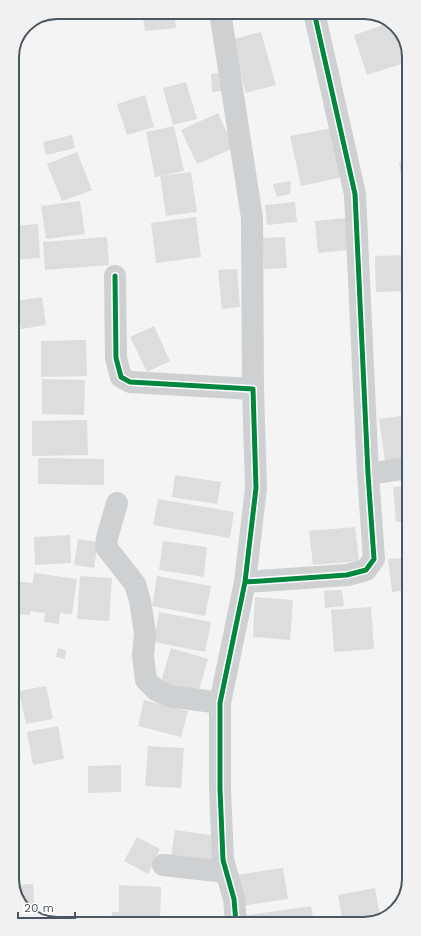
<svg xmlns="http://www.w3.org/2000/svg" width="421" height="936" font-family="'Work Sans',sans-serif">
  <style>
    .building { fill: #ddddde }
    .lines { fill: none; stroke-linecap: round; stroke-linejoin: round }
    .minor { stroke: #ced0d2; stroke-width: 22 }
    .cycleway-casing { stroke: #fff; stroke-width: 8 }
    .cycleway { stroke: #00873e; stroke-width: 5 }
    .rim { fill: none; stroke: #4a5661; stroke-width: 2 }
  </style>
  <rect width="100%" height="100%" fill="#f4f4f4"/>
  <!-- building -->
  <path class="building" d="M 57,12 L 79,12 L 79,15 L 49,22 L 47,16 Z
    M 142,12 L 174,12 L 176,28 L 145,31 Z
    M 392,22 L 398,30 L 407,56 L 407,62 L 367,75 L 354,35 Z
    M 261,32 L 276,85 L 246,93 L 231,40 Z
    M 228,72 L 230,90 L 212,92 L 211,74 Z
    M 186,82 L 197,119 L 173,125 L 163,88 Z
    M 145,95 L 154,127 L 127,135 L 117,104 Z
    M 218,113 L 234,148 L 197,164 L 181,130 Z
    M 174,126 L 184,171 L 155,177 L 146,132 Z
    M 332,128 L 343,177 L 301,186 L 290,136 Z
    M 72,135 L 75,148 L 46,155 L 43,142 Z
    M 77,152 L 92,190 L 62,201 L 47,164 Z
    M 407,161 L 407,193 L 404,194 L 399,162 Z
    M 191,172 L 197,212 L 166,216 L 160,176 Z
    M 291,181 L 290,194 L 277,197 L 273,184 Z
    M 80,201 L 85,234 L 46,239 L 41,206 Z
    M 295,202 L 297,222 L 267,225 L 265,205 Z
    M 196,217 L 201,257 L 156,263 L 151,223 Z
    M 345,218 L 348,250 L 318,253 L 315,221 Z
    M 38,224 L 40,258 L 13,260 L 13,226 Z
    M 107,237 L 109,265 L 45,270 L 43,242 Z
    M 285,237 L 287,268 L 264,269 L 262,238 Z
    M 407,255 L 407,291 L 376,292 L 375,256 Z
    M 237,269 L 240,307 L 222,309 L 218,270 Z
    M 42,297 L 46,325 L 21,329 L 16,301 Z
    M 13,320 L 18,334 L 13,336 Z
    M 154,326 L 170,361 L 147,372 L 130,337 Z
    M 86,340 L 87,376 L 41,377 L 41,341 Z
    M 42,379 L 85,380 L 84,415 L 42,414 Z
    M 408,415 L 408,458 L 385,461 L 379,419 Z
    M 87,420 L 88,455 L 32,456 L 32,421 Z
    M 38,458 L 104,459 L 104,485 L 38,484 Z
    M 175,475 L 221,482 L 217,504 L 172,497 Z
    M 408,486 L 408,521 L 396,522 L 393,487 Z
    M 158,499 L 234,512 L 230,538 L 153,525 Z
    M 355,527 L 359,561 L 313,565 L 309,531 Z
    M 70,535 L 71,563 L 35,565 L 34,537 Z
    M 78,539 L 98,542 L 94,568 L 74,565 Z
    M 163,541 L 207,547 L 204,577 L 159,570 Z
    M 406,558 L 408,590 L 392,592 L 388,559 Z
    M 34,573 L 77,579 L 72,614 L 60,613 L 59,624 L 44,622 L 45,613 L 30,611 L 30,615 L 14,614 L 14,581 L 33,583 Z
    M 80,576 L 112,578 L 109,621 L 77,619 Z
    M 157,576 L 211,586 L 205,616 L 152,606 Z
    M 342,590 L 344,606 L 325,608 L 324,591 Z
    M 255,597 L 293,600 L 290,640 L 253,637 Z
    M 371,607 L 374,649 L 334,652 L 331,610 Z
    M 159,612 L 211,622 L 205,652 L 154,642 Z
    M 58,648 L 66,650 L 65,659 L 56,657 Z
    M 171,648 L 208,659 L 197,697 L 160,685 Z
    M 46,686 L 53,719 L 26,724 L 19,691 Z
    M 144,700 L 188,711 L 181,737 L 138,726 Z
    M 58,726 L 64,759 L 33,765 L 27,732 Z
    M 14,733 L 21,756 L 14,758 Z
    M 148,746 L 184,748 L 181,788 L 145,786 Z
    M 121,765 L 121,792 L 88,793 L 88,766 Z
    M 175,830 L 216,836 L 212,863 L 171,857 Z
    M 137,837 L 160,849 L 148,874 L 124,861 Z
    M 283,868 L 288,899 L 241,906 L 236,875 Z
    M 33,884 L 35,912 L 28,913 L 14,893 L 14,885 Z
    M 119,885 L 161,887 L 160,923 L 111,923 L 112,912 L 119,912 Z
    M 375,888 L 381,920 L 378,922 L 343,922 L 338,895 Z
    M 311,906 L 314,922 L 242,923 L 241,916 Z"/>
  <g class="lines">
    <!-- minor -->
    <path class="minor" d="M 220,12 L 252,218 L 253,389
      M 115,276 L 116,358 L 121,377 L 130,382 L 253,389 L 256,488 L 245,582 L 220,703 L 220,789 L 223,860 L 234,899 L 236,923
      M 368,474 L 408,468
      M 117,503 L 107,538 L 106,547 L 135,584 L 140,601 L 145,633 L 143,656 L 146,680 L 156,690 L 169,696 L 220,703
      M 245,582 L 347,575 L 366,570 L 374,559 L 368,474 L 355,194 L 314,12
      M 163,865 L 226,872"/>
    <defs>
      <path id="cycleway" d="M 115,276 L 116,358 L 121,377 L 130,382 L 253,389 L 256,488 L 245,582 L 220,703 L 220,789 L 223,860 L 234,899 L 236,923
        M 245,582 L 347,575 L 366,570 L 374,559 L 368,474 L 355,194 L 314,12"/>
    </defs>
    <!-- cycleway casing -->
    <use href="#cycleway" class="cycleway-casing"/>
    <!-- cycleway -->
    <use href="#cycleway" class="cycleway"/>
  </g>
  <!-- crop -->
  <path d="M0 0H421V936H0ZM57 19H364A38 38 0 0 1 402 57V879A38 38 0 0 1 364 917H57A38 38 0 0 1 19 879V57A38 38 0 0 1 57 19Z" fill="#f1f1f2" fill-rule="evenodd"/>
  <path class="rim" d="M57 19H364A38 38 0 0 1 402 57V879A38 38 0 0 1 364 917H57A38 38 0 0 1 19 879V57A38 38 0 0 1 57 19Z"/>
  <!-- scale -->
  <path d="M18 912v6h57v-6" fill="none" stroke="#4a5661" stroke-width="2"/>
  <text x="24" y="912" font-size="12" fill="#4a5661" stroke="#ffffff" stroke-width="3" paint-order="stroke">20 m</text>
</svg>
